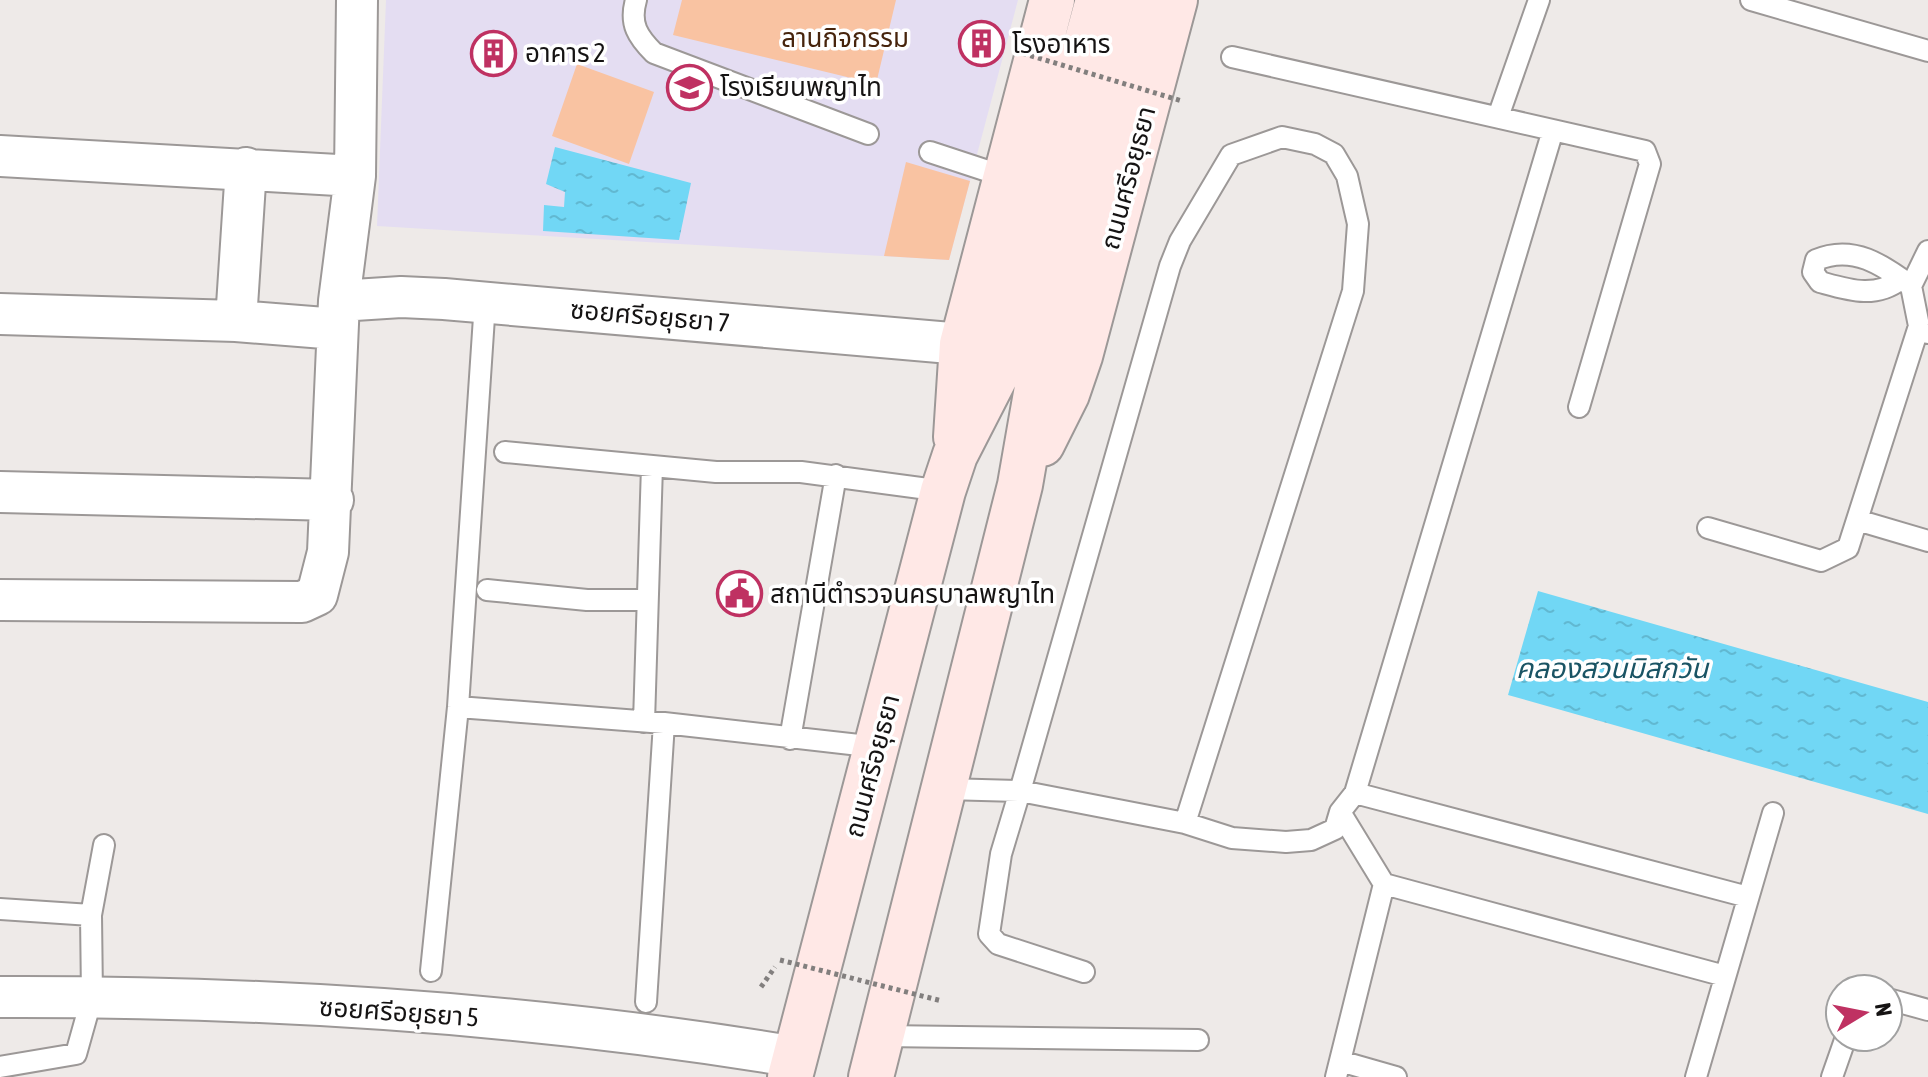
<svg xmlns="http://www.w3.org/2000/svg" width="1928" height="1077" font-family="'Asap Condensed','Noto Sans Thai',sans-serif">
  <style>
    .education { fill: #e4ddf2 }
    .green { fill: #f9c3a2 }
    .water { fill: url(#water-ripples) }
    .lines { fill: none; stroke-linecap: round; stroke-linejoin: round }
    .service-casing { stroke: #9c9897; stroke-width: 24 }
    .minor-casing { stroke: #9c9897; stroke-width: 44 }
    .secondary-casing { stroke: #9c9897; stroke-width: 48 }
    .path { stroke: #827f7e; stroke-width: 5; stroke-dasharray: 4 4; stroke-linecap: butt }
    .service { stroke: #fff; stroke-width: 20 }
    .minor { stroke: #fff; stroke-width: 40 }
    .secondary { stroke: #ffe8e6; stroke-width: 44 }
    .path-bridge { stroke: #827f7e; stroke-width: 5; stroke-dasharray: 4 4; stroke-linecap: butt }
    .labels { text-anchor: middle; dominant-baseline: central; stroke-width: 7; stroke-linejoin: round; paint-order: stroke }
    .park-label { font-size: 26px; fill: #47240c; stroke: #fff }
    .poi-label { font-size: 26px; fill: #151313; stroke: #fff; text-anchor: start }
    .street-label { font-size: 26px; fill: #151313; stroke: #fff }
    .water-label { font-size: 28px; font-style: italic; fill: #1a5464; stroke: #fff }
  </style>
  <defs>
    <pattern id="water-ripples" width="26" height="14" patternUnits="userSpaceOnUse" patternTransform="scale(2)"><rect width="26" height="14" fill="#71d7f5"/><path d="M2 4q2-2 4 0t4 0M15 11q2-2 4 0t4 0" fill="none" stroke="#61b8d1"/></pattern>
  </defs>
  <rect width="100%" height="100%" fill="#eeeae8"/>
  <!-- education -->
  <path class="education" d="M 386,0 L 1018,0 L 949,260 L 377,226 Z"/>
  <!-- green -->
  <path class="green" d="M 682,0 L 896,0 L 876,84 L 673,35 Z
    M 577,64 L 654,92 L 629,164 L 552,136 Z
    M 906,162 L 970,181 L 949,260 L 884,256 Z"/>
  <!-- water -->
  <path class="water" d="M 555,147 L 691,183 L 679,240 L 543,231 L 544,205 L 564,207 L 565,192 L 546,184 Z
    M 1538,591 L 1928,702 L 1928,814 L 1508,695 Z"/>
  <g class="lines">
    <defs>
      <path id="service" d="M 636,0 C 629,24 638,37 654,53 L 868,134
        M 1751,0 L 1928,51
        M 1232,57 L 1645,151 L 1650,164 L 1579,407
        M 1498,117 L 1539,0
        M 1553,130 L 1355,793 L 1748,897
        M 930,152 L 1006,177
        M 1901,279 C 1875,299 1849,290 1820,282 L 1813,272 L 1816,260 C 1853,244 1883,265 1911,286 L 1928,251
        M 1911,286 L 1919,326 L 1928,333
        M 505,452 L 716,472 L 801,472 L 943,491
        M 1857,520 L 1928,541
        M 1708,528 L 1821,561 L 1848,548 L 1919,326
        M 487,590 L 587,600 L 646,600
        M 458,707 L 664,723 L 877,747
        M 644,722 L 652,466
        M 790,739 L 836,475
        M 945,789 L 1020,791 L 1170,266 L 1180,241 L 1231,155 L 1282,137 L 1315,144 L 1334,154 L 1347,176 L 1358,224 L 1353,291 L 1185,823
        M 1340,812 L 1384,884 L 1725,976
        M 0,909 L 91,915
        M 431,971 L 458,707 L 485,302
        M 1084,972 L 998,944 L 989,934 L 1001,854 L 1020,791 L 1185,823 L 1232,838 L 1286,842 L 1311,840 L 1335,829 L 1340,812 L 1355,793
        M 1888,999 L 1928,1010
        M 646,1002 L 664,723
        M 882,1036 L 1198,1040
        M 1340,1061 L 1396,1077
        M 0,1067 L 76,1054 L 92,997 L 91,915 L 104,845
        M 1336,1077 L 1384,884
        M 1696,1077 L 1773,813
        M 1832,1077 L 1846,1037"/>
      <path id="minor" d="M 0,156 L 355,176
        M 339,301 L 401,297 L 444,299 L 962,344
        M 0,314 L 236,321 L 337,329
        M 236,321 L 246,168
        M 0,492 L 333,500
        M 0,600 L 302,602 L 317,595 L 328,552 L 339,301 L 355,176 L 357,0
        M 0,997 C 266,996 533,1013 796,1057"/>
      <path id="secondary" d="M 956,437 L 962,344 L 1052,0
        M 1042,444 L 1067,394 L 1080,356 L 1175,0
        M 790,1077 L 943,491 L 955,455 L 996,375 L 1098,0
        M 871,1077 L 1020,485 L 1043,353 L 1134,0"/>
    </defs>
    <!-- service casing -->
    <use href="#service" class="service-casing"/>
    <!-- minor casing -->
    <use href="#minor" class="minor-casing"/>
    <!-- secondary casing -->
    <use href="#secondary" class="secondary-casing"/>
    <!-- path -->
    <path class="path" d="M 761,987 L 775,967"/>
    <!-- service -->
    <use href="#service" class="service"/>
    <!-- minor -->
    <use href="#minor" class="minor"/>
    <!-- secondary -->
    <use href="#secondary" class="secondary"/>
    <!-- path-bridge -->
    <path class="path-bridge" d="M 1015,51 L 1182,101
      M 780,960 L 942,1001"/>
  </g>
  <!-- icons -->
  <defs>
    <symbol id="building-ring" viewBox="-11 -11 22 22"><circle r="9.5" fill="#fff" stroke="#bf3162" stroke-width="1.5"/><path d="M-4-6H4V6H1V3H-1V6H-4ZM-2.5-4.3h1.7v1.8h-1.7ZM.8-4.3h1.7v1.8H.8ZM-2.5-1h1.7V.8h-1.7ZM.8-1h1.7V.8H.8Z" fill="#bf3162"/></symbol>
    <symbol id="school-ring" viewBox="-11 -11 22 22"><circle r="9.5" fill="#fff" stroke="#bf3162" stroke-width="1.5"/><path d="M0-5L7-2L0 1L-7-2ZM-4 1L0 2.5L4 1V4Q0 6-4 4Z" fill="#bf3162"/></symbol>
    <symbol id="civic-ring" viewBox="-11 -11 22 22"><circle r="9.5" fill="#fff" stroke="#bf3162" stroke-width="1.5"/><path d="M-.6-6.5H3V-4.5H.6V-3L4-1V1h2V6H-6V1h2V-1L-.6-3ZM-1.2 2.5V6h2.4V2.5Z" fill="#bf3162"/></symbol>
  </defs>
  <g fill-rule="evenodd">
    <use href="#building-ring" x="956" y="18" width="51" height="51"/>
    <use href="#building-ring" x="468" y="28" width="51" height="51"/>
    <use href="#school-ring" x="664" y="62" width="51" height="51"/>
    <use href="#civic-ring" x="714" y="568" width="51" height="51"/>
  </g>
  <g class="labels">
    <!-- park labels -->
    <g class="park-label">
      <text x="845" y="38">ลานกิจกรรม</text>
    </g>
    <!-- poi labels -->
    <g class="poi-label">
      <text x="1012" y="44">โรงอาหาร</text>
      <text x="525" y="53">อาคาร 2</text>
      <text x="720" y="87">โรงเรียนพญาไท</text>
      <text x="770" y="594">สถานีตำรวจนครบาลพญาไท</text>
    </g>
    <!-- street labels -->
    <g class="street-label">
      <text transform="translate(1128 178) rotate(-75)">ถนนศรีอยุธยา</text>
      <text transform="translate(650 316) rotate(5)">ซอยศรีอยุธยา 7</text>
      <text transform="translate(872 766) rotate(-75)">ถนนศรีอยุธยา</text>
      <text transform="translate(399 1012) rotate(4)">ซอยศรีอยุธยา 5</text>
    </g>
    <!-- water labels -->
    <g class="water-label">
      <text x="1612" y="668">คลองสวนมิสกวัน</text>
    </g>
  </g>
  <!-- north arrow -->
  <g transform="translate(1864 1013) rotate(80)"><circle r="38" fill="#ffffff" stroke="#a1a1a1" stroke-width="2"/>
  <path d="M0-6L14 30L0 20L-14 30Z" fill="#bf3162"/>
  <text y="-12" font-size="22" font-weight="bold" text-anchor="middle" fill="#151313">N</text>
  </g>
</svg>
